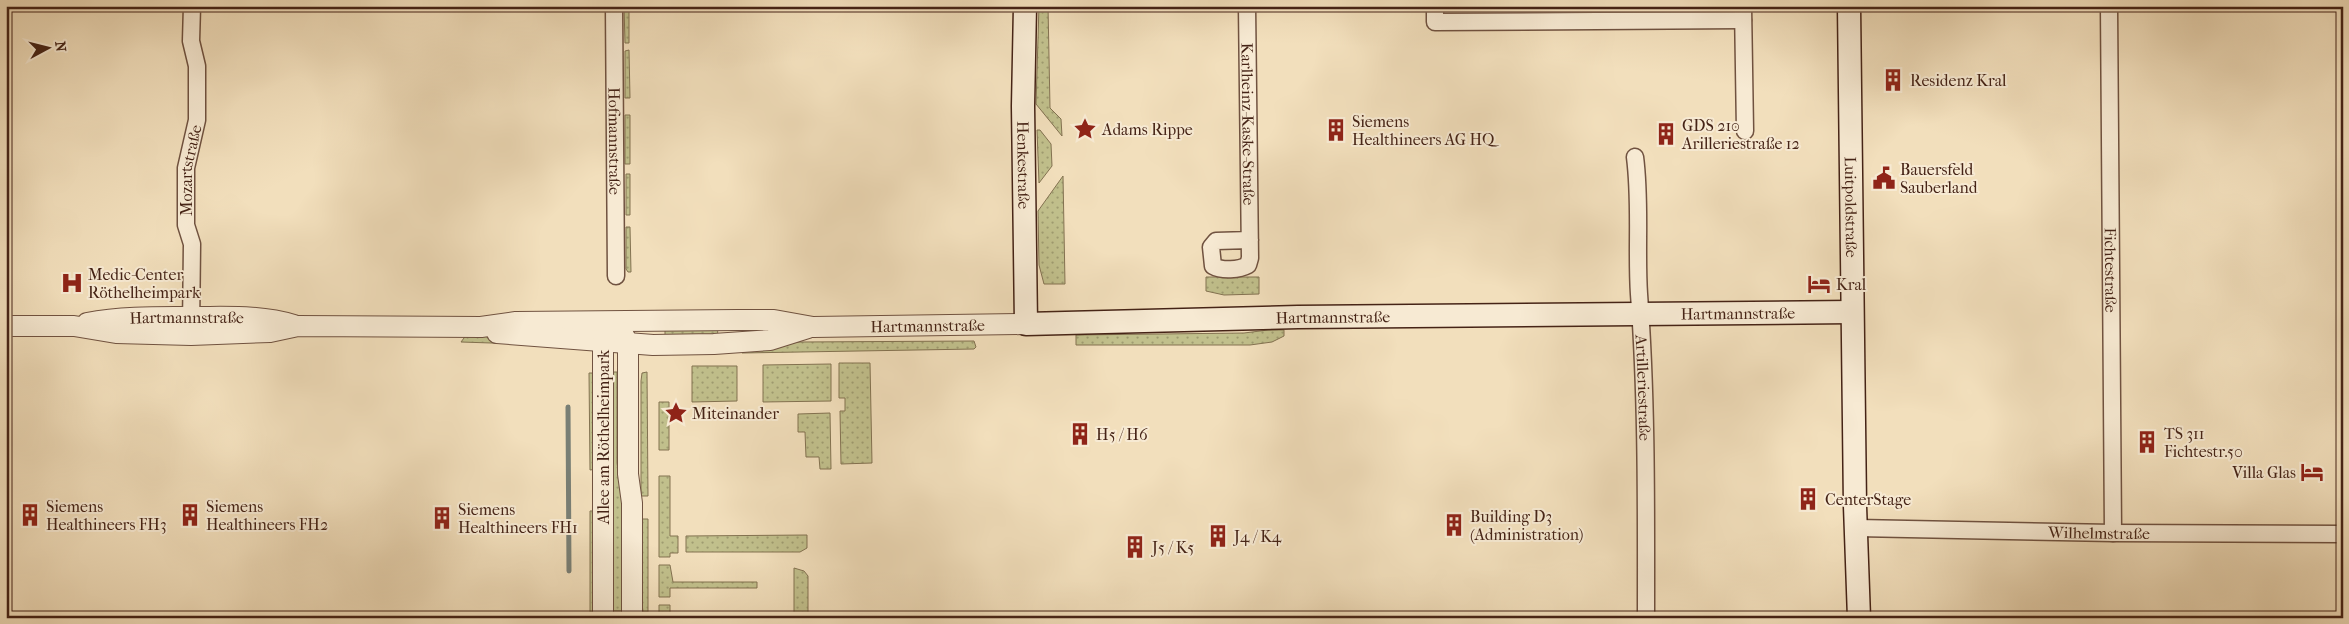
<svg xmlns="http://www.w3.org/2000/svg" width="2349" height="624" font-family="'IM FELL French Canon',serif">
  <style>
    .grass { fill: url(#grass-dots); stroke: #837251 }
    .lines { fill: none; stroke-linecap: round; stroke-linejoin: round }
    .stream { stroke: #797f75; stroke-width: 5 }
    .minor-casing { stroke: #705240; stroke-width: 19 }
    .tertiary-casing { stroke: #705240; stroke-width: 22 }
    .secondary-casing { stroke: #452316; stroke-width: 25 }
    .minor { stroke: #f7ead3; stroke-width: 16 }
    .tertiary { stroke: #f7ead3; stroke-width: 20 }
    .secondary { stroke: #f7ead3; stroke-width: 22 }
    .labels { text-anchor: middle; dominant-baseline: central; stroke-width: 4; stroke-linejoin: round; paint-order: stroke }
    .poi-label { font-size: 16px; fill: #452316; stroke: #f7ead3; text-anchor: start }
    .street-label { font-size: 16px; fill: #452316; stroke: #f7ead3 }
  </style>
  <defs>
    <pattern id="grass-dots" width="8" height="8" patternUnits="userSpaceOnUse" patternTransform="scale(1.25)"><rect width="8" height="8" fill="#c1c08c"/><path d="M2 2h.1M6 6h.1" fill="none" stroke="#9f9c71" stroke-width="1.8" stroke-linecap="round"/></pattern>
  </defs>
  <rect width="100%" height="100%" fill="#f2dfbc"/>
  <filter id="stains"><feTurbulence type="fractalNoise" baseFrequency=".004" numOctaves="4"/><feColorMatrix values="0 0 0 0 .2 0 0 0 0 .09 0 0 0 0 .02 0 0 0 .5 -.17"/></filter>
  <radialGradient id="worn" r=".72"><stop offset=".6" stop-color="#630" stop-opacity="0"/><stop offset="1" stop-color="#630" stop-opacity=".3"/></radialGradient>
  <!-- grass -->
  <path class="grass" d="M 624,6 L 629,6 L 629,43 L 625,43 Z
    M 1039,6 L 1048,6 L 1050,108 L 1061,119 L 1062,136 L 1036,104 Z
    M 629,50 L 630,98 L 625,98 L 625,51 Z
    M 625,115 L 630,115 L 630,164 L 625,164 Z
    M 1037,130 L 1040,130 L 1051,144 L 1052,166 L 1039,183 Z
    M 626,174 L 630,174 L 630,215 L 626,215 Z
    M 1063,176 L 1065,284 L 1044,284 L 1039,265 L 1038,211 Z
    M 626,227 L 630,227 L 631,272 L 628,272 L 626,269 Z
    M 1206,277 L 1259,277 L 1259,294 L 1224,295 L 1206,291 Z
    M 665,329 L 716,329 L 718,332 L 716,335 L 665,336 Z
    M 1268,330 L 1284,330 L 1284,336 L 1272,342 L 1250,345 L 1076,345 L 1076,335 L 1244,333 Z
    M 467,334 L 496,337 L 521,344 L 461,342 Z
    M 974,341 L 976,347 L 974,349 L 742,353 L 742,351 L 799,342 Z
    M 839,363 L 870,363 L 872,463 L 841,464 L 840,411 L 845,411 L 845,398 L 839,398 Z
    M 831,364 L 831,401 L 763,402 L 763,365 Z
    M 692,366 L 737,366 L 737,401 L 692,402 Z
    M 610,372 L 617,372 L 617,463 L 624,514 L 624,611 L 612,611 Z
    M 647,372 L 648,496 L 641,496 L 641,381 L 642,373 Z
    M 589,373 L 596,373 L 597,469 L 590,470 Z
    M 659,402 L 669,402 L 669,450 L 659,450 Z
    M 830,413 L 831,469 L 820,469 L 819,457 L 806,457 L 805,432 L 798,432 L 798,414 Z
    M 659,476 L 670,476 L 670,536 L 678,536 L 678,553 L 670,553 L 670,557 L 659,557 Z
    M 590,511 L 596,511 L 597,612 L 590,612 Z
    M 641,519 L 648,519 L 648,612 L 643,612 L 642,603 Z
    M 807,535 L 807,548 L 800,552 L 686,552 L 686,536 Z
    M 659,565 L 670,565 L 673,582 L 757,582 L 757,588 L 670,588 L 670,597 L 659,597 Z
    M 794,568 L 804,571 L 808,576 L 808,618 L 794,618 Z
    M 659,605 L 670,605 L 670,614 L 757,614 L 757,618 L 659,618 Z"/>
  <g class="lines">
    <!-- stream -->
    <path class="stream" d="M 568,407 L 569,571"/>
    <defs>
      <g id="minor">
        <path id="s1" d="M 614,6 L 616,276"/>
        <path id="s2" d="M 1247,6 L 1250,258 L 1248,265 C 1239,270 1222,271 1213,266 L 1211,247 L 1216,241 L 1250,240"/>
        <path d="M 1435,6 L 1435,22 L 1743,20"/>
        <path d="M 1743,6 L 1745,131"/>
        <path id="s3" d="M 2109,6 L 2113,533"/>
        <path id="s4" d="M 1635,157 C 1641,203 1636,249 1639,294 C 1647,402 1646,510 1646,618"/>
        <path id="s5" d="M 191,329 L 192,244 L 186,225 L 186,168 L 197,120 L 197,66 L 191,41 L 192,6"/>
        <path id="s6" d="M 1857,528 L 2113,533 L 2343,534"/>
      </g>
      <g id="tertiary">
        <path id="s7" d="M 87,323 C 123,316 158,317 195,317 C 229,317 261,315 294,325"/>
        <path id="s8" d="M 6,326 L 74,326 L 116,333 L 191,335 L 270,332 L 298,326 L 481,327 L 516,322 L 737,320 L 774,320 L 813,327 L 1026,324"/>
        <path d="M 622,332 L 628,343 L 628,474 L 632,503 L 632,618"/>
        <path d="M 497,333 L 653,345 L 714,344 L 770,340 L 808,328"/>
        <path d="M 603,618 L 603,341 L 610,330"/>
      </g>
      <g id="secondary">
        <path id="s9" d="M 1025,6 L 1023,106 L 1026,324 L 1298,317 L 1852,312"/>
        <path id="s10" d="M 1849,6 L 1855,506 L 1859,618"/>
      </g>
    </defs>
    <!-- minor casing -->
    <use href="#minor" class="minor-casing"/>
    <!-- tertiary casing -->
    <use href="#tertiary" class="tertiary-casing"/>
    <!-- secondary casing -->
    <use href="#secondary" class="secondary-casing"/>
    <!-- minor -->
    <use href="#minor" class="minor"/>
    <!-- tertiary -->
    <use href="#tertiary" class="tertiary"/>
    <!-- secondary -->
    <use href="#secondary" class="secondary"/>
  </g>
  <!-- icons -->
  <defs>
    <symbol id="building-bare" viewBox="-9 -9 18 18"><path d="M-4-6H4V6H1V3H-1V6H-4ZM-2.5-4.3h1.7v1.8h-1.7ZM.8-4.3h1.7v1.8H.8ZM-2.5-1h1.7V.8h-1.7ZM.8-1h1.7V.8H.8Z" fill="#8f2418" stroke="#f7ead3" stroke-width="2.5" paint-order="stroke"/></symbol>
    <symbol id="sight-bare" viewBox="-9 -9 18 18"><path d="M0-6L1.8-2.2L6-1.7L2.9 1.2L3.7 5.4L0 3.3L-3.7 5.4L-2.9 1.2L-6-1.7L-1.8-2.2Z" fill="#8f2418" stroke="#f7ead3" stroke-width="2.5" paint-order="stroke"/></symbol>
    <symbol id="civic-bare" viewBox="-9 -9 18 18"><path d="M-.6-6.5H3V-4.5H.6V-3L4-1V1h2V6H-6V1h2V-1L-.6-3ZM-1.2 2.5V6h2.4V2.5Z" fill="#8f2418" stroke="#f7ead3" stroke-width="2.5" paint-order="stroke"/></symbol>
    <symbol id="hospital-bare" viewBox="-9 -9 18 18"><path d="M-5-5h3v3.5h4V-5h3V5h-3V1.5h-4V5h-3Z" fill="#8f2418" stroke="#f7ead3" stroke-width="2.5" paint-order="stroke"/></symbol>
    <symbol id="hotel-bare" viewBox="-9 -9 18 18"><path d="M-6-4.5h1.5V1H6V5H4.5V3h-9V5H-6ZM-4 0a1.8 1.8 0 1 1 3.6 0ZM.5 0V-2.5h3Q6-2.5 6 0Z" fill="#8f2418" stroke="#f7ead3" stroke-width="2.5" paint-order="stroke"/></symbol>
  </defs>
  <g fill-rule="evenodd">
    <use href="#building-bare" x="1877" y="64" width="32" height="32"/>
    <use href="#sight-bare" x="1069" y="113" width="32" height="32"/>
    <use href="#building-bare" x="1320" y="114" width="32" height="32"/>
    <use href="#building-bare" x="1650" y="118" width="32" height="32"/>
    <use href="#civic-bare" x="1868" y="162" width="32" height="32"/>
    <use href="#hospital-bare" x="56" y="267" width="32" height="32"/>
    <use href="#hotel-bare" x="1803" y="268" width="32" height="32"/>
    <use href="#sight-bare" x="660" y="397" width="32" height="32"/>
    <use href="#building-bare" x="1064" y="418" width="32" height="32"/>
    <use href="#building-bare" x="2131" y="426" width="32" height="32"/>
    <use href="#hotel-bare" x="2296" y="456" width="32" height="32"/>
    <use href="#building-bare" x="1792" y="483" width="32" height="32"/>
    <use href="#building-bare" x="14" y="499" width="32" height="32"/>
    <use href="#building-bare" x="174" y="499" width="32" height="32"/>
    <use href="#building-bare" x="426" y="502" width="32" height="32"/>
    <use href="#building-bare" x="1438" y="509" width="32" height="32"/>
    <use href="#building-bare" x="1202" y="520" width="32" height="32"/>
    <use href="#building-bare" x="1119" y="531" width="32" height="32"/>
  </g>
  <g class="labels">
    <!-- poi labels -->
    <g class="poi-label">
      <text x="1910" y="80">Residenz Kral</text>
      <text x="1352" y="121">Siemens<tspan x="1352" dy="18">Healthineers AG HQ</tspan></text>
      <text x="1682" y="125">GDS 210<tspan x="1682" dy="18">Arilleriestraße 12</tspan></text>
      <text x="1102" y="129">Adams Rippe</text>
      <text x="1900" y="169">Bauersfeld<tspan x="1900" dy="18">Sauberland</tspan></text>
      <text x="88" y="274">Medic-Center<tspan x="88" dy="18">Röthelheimpark</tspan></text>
      <text x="1836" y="284">Kral</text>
      <text x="692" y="413">Miteinander</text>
      <text x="2164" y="433">TS 311<tspan x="2164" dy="18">Fichtestr.50</tspan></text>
      <text x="1096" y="434">H5 / H6</text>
      <text x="2296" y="472" text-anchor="end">Villa Glas</text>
      <text x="1825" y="499">CenterStage</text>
      <text x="46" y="506">Siemens<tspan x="46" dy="18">Healthineers FH3</tspan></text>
      <text x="206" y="506">Siemens<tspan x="206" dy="18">Healthineers FH2</tspan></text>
      <text x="458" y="509">Siemens<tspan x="458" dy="18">Healthineers FH1</tspan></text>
      <text x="1470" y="516">Building D3<tspan x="1470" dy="18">(Administration)</tspan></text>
      <text x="1234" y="536">J4 / K4</text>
      <text x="1152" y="547">J5 / K5</text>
    </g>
    <!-- street labels -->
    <g class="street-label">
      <text stroke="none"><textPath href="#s2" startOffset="118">Karlheinz-Kaske-Straße</textPath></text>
      <text stroke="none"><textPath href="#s1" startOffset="135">Hofmannstraße</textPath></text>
      <text stroke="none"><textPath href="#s9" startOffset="159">Henkestraße</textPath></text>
      <text stroke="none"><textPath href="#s5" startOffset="160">Mozartstraße</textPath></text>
      <text stroke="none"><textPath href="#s10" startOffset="201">Luitpoldstraße</textPath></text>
      <text stroke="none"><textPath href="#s3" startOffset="264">Fichtestraße</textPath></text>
      <text stroke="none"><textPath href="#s9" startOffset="1030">Hartmannstraße</textPath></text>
      <text stroke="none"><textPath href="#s9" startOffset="625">Hartmannstraße</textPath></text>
      <text stroke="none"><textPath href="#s7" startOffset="100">Hartmannstraße</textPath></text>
      <text stroke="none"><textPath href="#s8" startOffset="924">Hartmannstraße</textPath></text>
      <text stroke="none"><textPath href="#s4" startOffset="231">Artilleriestraße</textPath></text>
      <text transform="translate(603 437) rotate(-90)">Allee am Röthelheimpark</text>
      <text stroke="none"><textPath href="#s6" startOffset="242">Wilhelmstraße</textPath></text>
    </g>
  </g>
  <!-- margin -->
  <rect width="2349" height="624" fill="none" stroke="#f2dfbc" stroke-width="25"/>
  <rect x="8" y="8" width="2334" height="609" fill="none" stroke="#452316" stroke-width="2.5"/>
  <rect x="12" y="12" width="2324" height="599" fill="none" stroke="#452316"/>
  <!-- north arrow -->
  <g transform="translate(48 48) rotate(83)" stroke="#f7ead3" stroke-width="4" paint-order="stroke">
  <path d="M0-4L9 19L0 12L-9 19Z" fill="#452316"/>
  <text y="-8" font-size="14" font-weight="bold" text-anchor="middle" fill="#452316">N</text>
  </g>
  <rect width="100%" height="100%" filter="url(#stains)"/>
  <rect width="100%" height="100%" fill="url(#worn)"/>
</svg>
